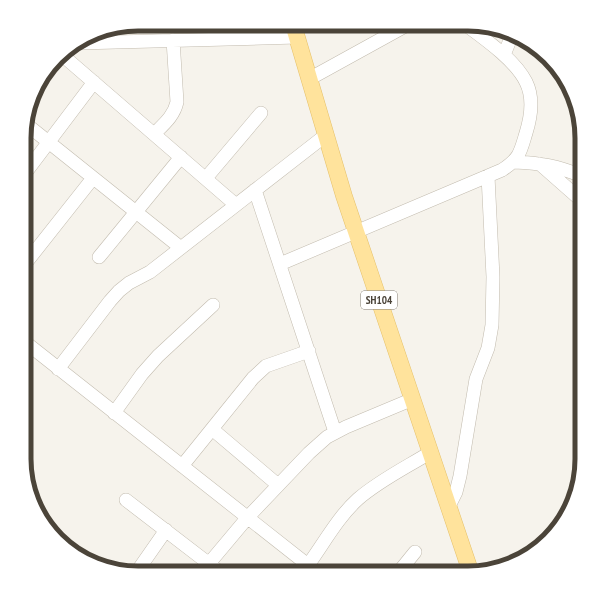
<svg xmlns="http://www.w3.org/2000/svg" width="606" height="597" font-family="'PT Sans Narrow',sans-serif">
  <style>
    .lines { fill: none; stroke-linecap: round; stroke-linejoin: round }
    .minor-casing { stroke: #c2bbae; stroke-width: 14 }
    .major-casing { stroke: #e6c16a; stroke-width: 17 }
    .minor { stroke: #fff; stroke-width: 13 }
    .major { stroke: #ffe39c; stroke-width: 16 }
    .labels { text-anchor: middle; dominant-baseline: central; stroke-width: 3.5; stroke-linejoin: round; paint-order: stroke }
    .shield { fill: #fff; stroke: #817c74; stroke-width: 1 }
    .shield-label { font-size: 11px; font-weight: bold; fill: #4b4439 }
    .rim { fill: none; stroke: #4b4439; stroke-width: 5 }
  </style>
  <rect width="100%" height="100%" fill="#f6f3ec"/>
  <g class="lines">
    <defs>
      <path id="minor" d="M 79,43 L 297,37
        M 61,54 L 236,205
        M 504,55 L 512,35
        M 309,79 L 407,25
        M 26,124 L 181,248
        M 154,134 C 164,124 174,116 177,102 L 173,40
        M 514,162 C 541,163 557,166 582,176
        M 540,164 L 582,201
        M 26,172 L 94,82
        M 206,178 L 261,113
        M 255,190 L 335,432
        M 99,257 L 181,157
        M 25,264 L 93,178
        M 280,264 L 502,170 C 520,158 520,153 526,133 C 531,117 534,98 526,82 C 515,60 485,39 466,25
        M 25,342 L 318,573
        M 58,369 L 110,301 L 119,291 L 129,283 L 150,272 L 326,135
        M 114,413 L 142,374 L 158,356 L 213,305
        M 212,429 L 278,485
        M 182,466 L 253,378 L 266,366 L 309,351
        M 126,500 L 221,573
        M 449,506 L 456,492 L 460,476 L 476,379 L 488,348 L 492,325 L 493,277 L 488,176
        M 308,565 C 324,543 338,517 358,499 C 380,480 407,467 431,452
        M 136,573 L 166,530
        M 201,573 L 248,517 L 309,453 L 327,437 L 346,427 L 413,399
        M 398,573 L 415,552"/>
      <path id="major" d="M 293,24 L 344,196 L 471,573"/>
    </defs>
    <!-- minor casing -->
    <use href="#minor" class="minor-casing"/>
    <!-- major casing -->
    <use href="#major" class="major-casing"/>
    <!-- minor -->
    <use href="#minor" class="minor"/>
    <!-- major -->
    <use href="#major" class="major"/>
  </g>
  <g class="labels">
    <!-- shield labels -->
    <rect class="shield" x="361" y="291" width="36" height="18" rx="3"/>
    <g class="shield-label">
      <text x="379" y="300">SH104</text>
    </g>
  </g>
  <!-- crop -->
  <path d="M0 0H606V597H0ZM138 31H468A107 107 0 0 1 575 138V459A107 107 0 0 1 468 566H138A107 107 0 0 1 31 459V138A107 107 0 0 1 138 31Z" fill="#fff" fill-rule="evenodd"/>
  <path class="rim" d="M138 31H468A107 107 0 0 1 575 138V459A107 107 0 0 1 468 566H138A107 107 0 0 1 31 459V138A107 107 0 0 1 138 31Z"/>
</svg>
